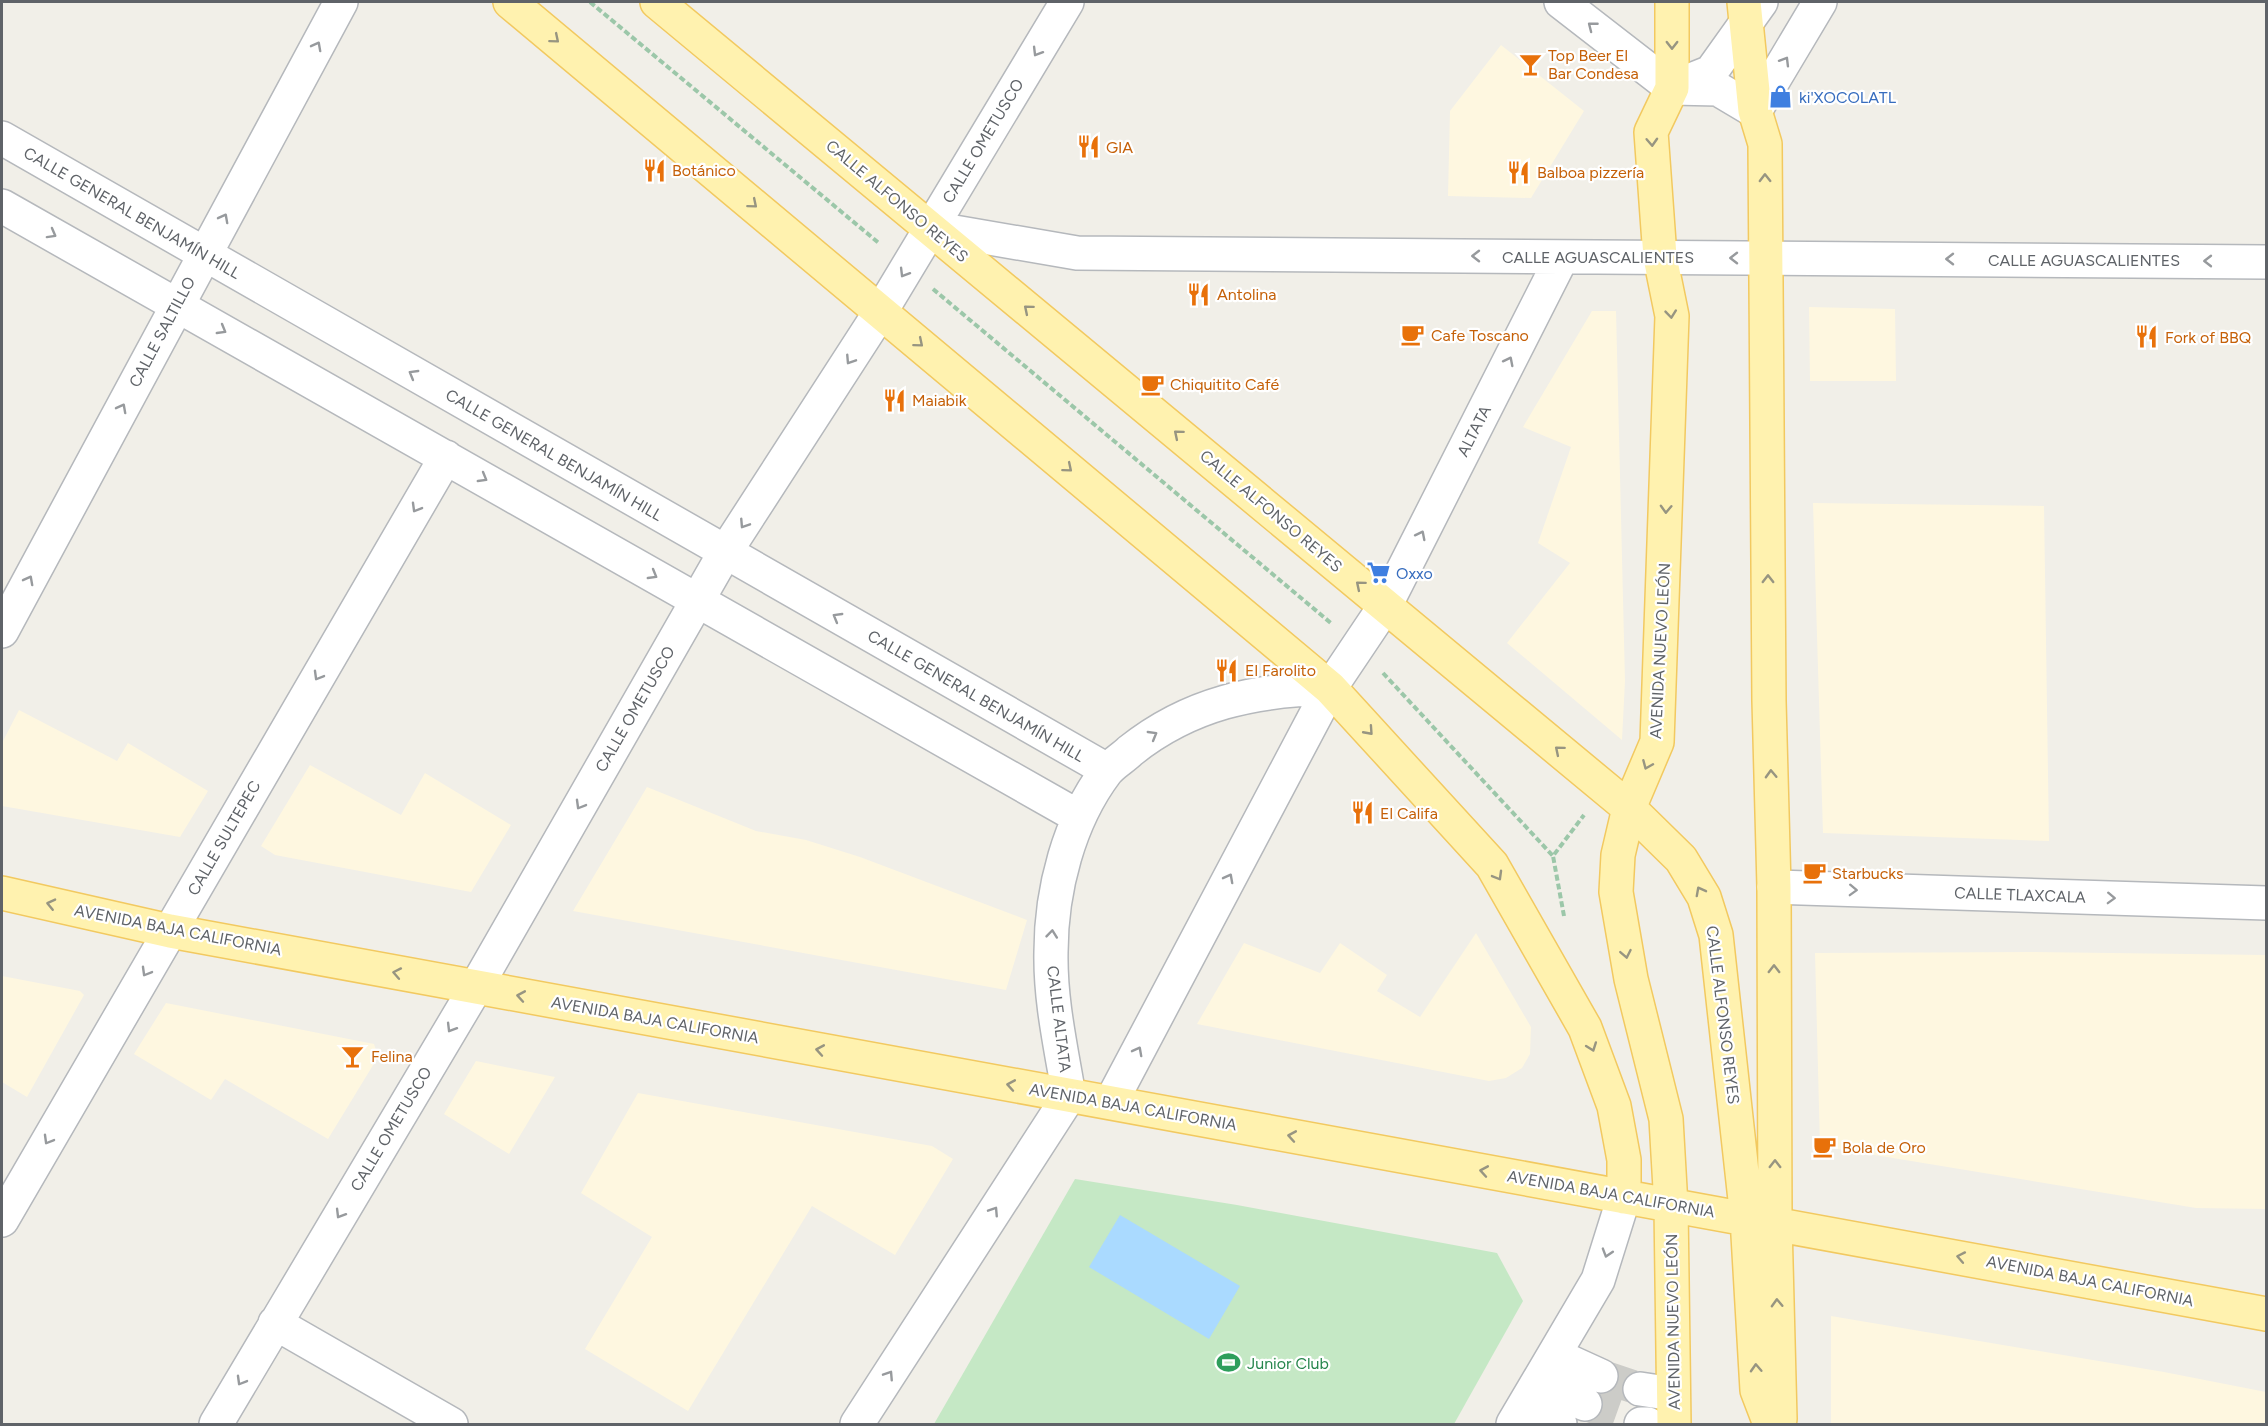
<svg xmlns="http://www.w3.org/2000/svg" width="2268" height="1426" font-family="Figtree,sans-serif">
  <style>
    .commercial { fill: #fef7e0 }
    .green { fill: #c5e8c5 }
    .water { fill: #aadaff }
    .lines { fill: none; stroke-linecap: round; stroke-linejoin: round }
    .minor-tunnel { stroke: #ccccc8; stroke-width: 33; stroke-dasharray: 33 16; stroke-linecap: butt }
    .minor-casing { stroke: #b5b8bc; stroke-width: 36 }
    .major-casing { stroke: #f2c960; stroke-width: 36 }
    .path { stroke: #9cc7a9; stroke-width: 4; stroke-dasharray: 6 3; stroke-linecap: butt }
    .minor { stroke: #fff; stroke-width: 33 }
    .major { stroke: #fff2af; stroke-width: 33 }
    .oneway { stroke: #979a9d }
    .oneway2 { stroke: #979581 }
    .labels { text-anchor: middle; dominant-baseline: central; stroke-width: 4.5; stroke-linejoin: round; paint-order: stroke }
    .food-label { font-size: 16px; fill: #c56008; stroke: #fff; text-anchor: start }
    .shop-label { font-size: 16px; fill: #366cbe; stroke: #fff; text-anchor: start }
    .street-label { font-size: 16px; fill: #5f6368; stroke: #fff }
    .leisure-label { font-size: 16px; fill: #27864d; stroke: #fff; text-anchor: start }
  </style>
  <rect width="100%" height="100%" fill="#f1efe8"/>
  <!-- commercial -->
  <path class="commercial" d="M 1501,45 L 1584,111 L 1531,198 L 1448,196 L 1450,111 Z
    M 1809,307 L 1895,309 L 1896,381 L 1810,381 Z
    M 1592,311 L 1616,311 L 1625,681 L 1622,740 L 1507,643 L 1570,563 L 1538,543 L 1571,447 L 1523,427 Z
    M 1813,503 L 2044,506 L 2049,841 L 1823,833 Z
    M 19,710 L 117,761 L 128,743 L 208,791 L 180,837 L 2,806 L 2,743 Z
    M 310,765 L 401,815 L 425,773 L 511,825 L 471,892 L 275,855 L 261,846 Z
    M 647,787 L 756,831 L 806,840 L 860,857 L 1027,920 L 1006,990 L 573,911 Z
    M 1476,933 L 1531,1027 L 1530,1054 L 1522,1068 L 1506,1078 L 1489,1081 L 1197,1024 L 1244,943 L 1320,973 L 1340,943 L 1387,975 L 1377,991 L 1420,1017 Z
    M 2033,952 L 2266,955 L 2266,1209 L 2196,1208 L 1820,1146 L 1815,953 Z
    M 2,976 L 80,991 L 84,995 L 27,1097 L 2,1082 Z
    M 166,1003 L 374,1044 L 378,1057 L 328,1139 L 225,1079 L 211,1100 L 134,1054 Z
    M 476,1061 L 555,1077 L 509,1154 L 444,1114 Z
    M 638,1093 L 932,1146 L 953,1159 L 895,1255 L 812,1206 L 688,1411 L 585,1349 L 652,1237 L 581,1193 Z
    M 1831,1316 L 2164,1372 L 2266,1392 L 2266,1424 L 1831,1424 Z"/>
  <!-- green -->
  <path class="green" d="M 1075,1179 L 1237,1205 L 1497,1253 L 1523,1301 L 1454,1424 L 934,1424 Z"/>
  <!-- water -->
  <path class="water" d="M 1120,1215 L 1240,1286 L 1209,1339 L 1089,1267 Z"/>
  <g class="lines">
    <!-- minor-tunnel -->
    <path class="minor-tunnel" d="M 1601,1376 L 1640,1389
      M 1585,1404 L 1641,1424"/>
    <defs>
      <path id="minor" d="M 1561,2 L 1672,88
        M 1676,86 L 1711,72 L 1761,2
        M 1672,88 L 1718,89 L 1755,111 L 1820,2
        M 2,138 L 1107,770
        M 2,206 L 1079,817
        M 931,228 L 1077,253 L 2266,262
        M 2,631 L 341,2
        M 1774,887 L 2266,903
        M 1111,1102 L 1330,688 L 1385,606 L 1562,257
        M 2,1220 L 446,457
        M 275,1323 L 451,1424
        M 1555,1355 L 1601,1376
        M 1538,1382 L 1585,1404
        M 1640,1389 L 1673,1394
        M 1523,1407 L 1560,1424
        M 216,1424 L 476,987 L 724,554 L 881,311 L 1067,2
        M 857,1424 L 1069,1096 C 1061,1048 1050,1000 1051,952 C 1051,890 1069,821 1106,772 C 1112,764 1123,758 1130,751 C 1190,703 1255,690 1330,688
        M 1513,1424 L 1598,1280 L 1624,1197
        M 1641,1424 L 1648,1424"/>
      <path id="major" d="M 510,2 L 1330,688 L 1492,865 L 1585,1028 L 1614,1106 L 1624,1160 L 1624,1197
        M 657,2 L 1629,808 L 1681,859 L 1704,897 L 1716,935 L 1747,1218 L 1757,1390 L 1770,1424
        M 1672,2 L 1672,88 L 1651,132 L 1660,257 L 1672,316 L 1657,742 L 1629,808 L 1618,855 L 1616,892 L 1631,979 L 1666,1119 L 1671,1206 L 1674,1424
        M 1744,2 L 1755,111 L 1765,144 L 1769,701 L 1774,887 L 1775,1223 L 1780,1419
        M 2,893 L 170,931 L 2266,1314"/>
    </defs>
    <!-- minor casing -->
    <use href="#minor" class="minor-casing"/>
    <!-- major casing -->
    <use href="#major" class="major-casing"/>
    <!-- path -->
    <path class="path" d="M 590,2 L 880,244
      M 933,289 L 1332,624
      M 1383,673 L 1553,856
      M 1564,916 L 1553,856 L 1584,815"/>
    <!-- minor -->
    <use href="#minor" class="minor"/>
    <!-- major -->
    <use href="#major" class="major"/>
  </g>
  <!-- one-way arrows -->
  <defs><path id="oneway-chevron" d="M-2-3.5L2.5 0L-2 3.5" fill="none" stroke-width="1.6" stroke-linecap="round" stroke-linejoin="round" transform="scale(1.5)"/></defs>
  <g class="oneway">
    <use href="#oneway-chevron" transform="translate(1592 26) rotate(-142)"/>
    <use href="#oneway-chevron" transform="translate(317 46) rotate(-62)"/>
    <use href="#oneway-chevron" transform="translate(1037 52) rotate(121)"/>
    <use href="#oneway-chevron" transform="translate(1785 61) rotate(-59)"/>
    <use href="#oneway-chevron" transform="translate(224 218) rotate(-62)"/>
    <use href="#oneway-chevron" transform="translate(52 234) rotate(29)"/>
    <use href="#oneway-chevron" transform="translate(1476 256) rotate(-180)"/>
    <use href="#oneway-chevron" transform="translate(1734 258) rotate(-180)"/>
    <use href="#oneway-chevron" transform="translate(1950 259) rotate(-180)"/>
    <use href="#oneway-chevron" transform="translate(2208 261) rotate(-180)"/>
    <use href="#oneway-chevron" transform="translate(904 273) rotate(121)"/>
    <use href="#oneway-chevron" transform="translate(222 330) rotate(30)"/>
    <use href="#oneway-chevron" transform="translate(850 360) rotate(123)"/>
    <use href="#oneway-chevron" transform="translate(1509 361) rotate(-63)"/>
    <use href="#oneway-chevron" transform="translate(413 374) rotate(-150)"/>
    <use href="#oneway-chevron" transform="translate(122 408) rotate(-62)"/>
    <use href="#oneway-chevron" transform="translate(483 478) rotate(30)"/>
    <use href="#oneway-chevron" transform="translate(416 508) rotate(120)"/>
    <use href="#oneway-chevron" transform="translate(744 524) rotate(123)"/>
    <use href="#oneway-chevron" transform="translate(1421 535) rotate(-63)"/>
    <use href="#oneway-chevron" transform="translate(653 575) rotate(30)"/>
    <use href="#oneway-chevron" transform="translate(29 580) rotate(-62)"/>
    <use href="#oneway-chevron" transform="translate(837 617) rotate(-150)"/>
    <use href="#oneway-chevron" transform="translate(318 676) rotate(120)"/>
    <use href="#oneway-chevron" transform="translate(1153 735) rotate(-30)"/>
    <use href="#oneway-chevron" transform="translate(580 805) rotate(120)"/>
    <use href="#oneway-chevron" transform="translate(1229 878) rotate(-62)"/>
    <use href="#oneway-chevron" transform="translate(1853 890) rotate(2)"/>
    <use href="#oneway-chevron" transform="translate(2111 898) rotate(2)"/>
    <use href="#oneway-chevron" transform="translate(1052 934) rotate(-84)"/>
    <use href="#oneway-chevron" transform="translate(146 972) rotate(120)"/>
    <use href="#oneway-chevron" transform="translate(451 1028) rotate(121)"/>
    <use href="#oneway-chevron" transform="translate(1138 1051) rotate(-62)"/>
    <use href="#oneway-chevron" transform="translate(48 1140) rotate(120)"/>
    <use href="#oneway-chevron" transform="translate(994 1211) rotate(-57)"/>
    <use href="#oneway-chevron" transform="translate(340 1214) rotate(121)"/>
    <use href="#oneway-chevron" transform="translate(1607 1253) rotate(107)"/>
    <use href="#oneway-chevron" transform="translate(889 1375) rotate(-57)"/>
    <use href="#oneway-chevron" transform="translate(241 1381) rotate(120)"/>
  </g>
  <g class="oneway2">
    <use href="#oneway-chevron" transform="translate(555 39) rotate(40)"/>
    <use href="#oneway-chevron" transform="translate(1672 45) rotate(90)"/>
    <use href="#oneway-chevron" transform="translate(1652 142) rotate(87)"/>
    <use href="#oneway-chevron" transform="translate(1765 178) rotate(-91)"/>
    <use href="#oneway-chevron" transform="translate(753 204) rotate(40)"/>
    <use href="#oneway-chevron" transform="translate(1028 309) rotate(-140)"/>
    <use href="#oneway-chevron" transform="translate(1671 314) rotate(84)"/>
    <use href="#oneway-chevron" transform="translate(919 343) rotate(40)"/>
    <use href="#oneway-chevron" transform="translate(1178 434) rotate(-140)"/>
    <use href="#oneway-chevron" transform="translate(1068 468) rotate(40)"/>
    <use href="#oneway-chevron" transform="translate(1666 509) rotate(92)"/>
    <use href="#oneway-chevron" transform="translate(1768 579) rotate(-90)"/>
    <use href="#oneway-chevron" transform="translate(1360 585) rotate(-140)"/>
    <use href="#oneway-chevron" transform="translate(1369 731) rotate(48)"/>
    <use href="#oneway-chevron" transform="translate(1559 750) rotate(-140)"/>
    <use href="#oneway-chevron" transform="translate(1647 765) rotate(113)"/>
    <use href="#oneway-chevron" transform="translate(1771 774) rotate(-92)"/>
    <use href="#oneway-chevron" transform="translate(1498 876) rotate(60)"/>
    <use href="#oneway-chevron" transform="translate(1700 891) rotate(-118)"/>
    <use href="#oneway-chevron" transform="translate(51 904) rotate(-167)"/>
    <use href="#oneway-chevron" transform="translate(1626 954) rotate(79)"/>
    <use href="#oneway-chevron" transform="translate(1774 969) rotate(-90)"/>
    <use href="#oneway-chevron" transform="translate(397 973) rotate(-169)"/>
    <use href="#oneway-chevron" transform="translate(521 996) rotate(-170)"/>
    <use href="#oneway-chevron" transform="translate(1592 1047) rotate(70)"/>
    <use href="#oneway-chevron" transform="translate(820 1050) rotate(-170)"/>
    <use href="#oneway-chevron" transform="translate(1011 1085) rotate(-170)"/>
    <use href="#oneway-chevron" transform="translate(1292 1136) rotate(-170)"/>
    <use href="#oneway-chevron" transform="translate(1775 1164) rotate(-90)"/>
    <use href="#oneway-chevron" transform="translate(1484 1171) rotate(-170)"/>
    <use href="#oneway-chevron" transform="translate(1961 1257) rotate(-169)"/>
    <use href="#oneway-chevron" transform="translate(1777 1303) rotate(-92)"/>
    <use href="#oneway-chevron" transform="translate(1756 1368) rotate(-93)"/>
  </g>
  <!-- icons -->
  <defs>
    <symbol id="bar-bare" viewBox="-9 -9 18 18"><path d="M-6-5H6L.8 .8V4.5H3.5V6h-7V4.5H-.8V.8Z" fill="#e8710a" stroke="#fff" stroke-width="2.5" paint-order="stroke"/></symbol>
    <symbol id="shop-bare" viewBox="-9 -9 18 18"><path d="M-5-2.5h2.3a2.7 3.5 0 0 1 5.4 0H5L5.5 6h-11ZM-1.5-2.5h3a1.5 2.3 0 0 0-3 0Z" fill="#3f7fe0" stroke="#fff" stroke-width="2.5" paint-order="stroke"/></symbol>
    <symbol id="restaurant-bare" viewBox="-9 -9 18 18"><path d="M-5-6h1v4h1v-4h1v4h1v-4h1v5L-1.5 .5V6h-2V.5L-5-1ZM5-6V6H3V1.5H1.5Q1.5-4 5-6Z" fill="#e8710a" stroke="#fff" stroke-width="2.5" paint-order="stroke"/></symbol>
    <symbol id="cafe-bare" viewBox="-9 -9 18 18"><path d="M-5.5-4.5H6V0H3Q3 3.5 0 3.5H-2.5Q-5.5 3.5-5.5 0ZM3-3.2v2h1.7v-2ZM-6 4.5H4V6H-6Z" fill="#e8710a" stroke="#fff" stroke-width="2.5" paint-order="stroke"/></symbol>
    <symbol id="supermarket-bare" viewBox="-9 -9 18 18"><path d="M-6-5.5h2.5l.6 2H6L4.5 2H-2.5L-4.4-4H-6ZM-1.5 3.2a1.3 1.3 0 1 0 .1 0ZM3 3.2a1.3 1.3 0 1 0 .1 0Z" fill="#3f7fe0" stroke="#fff" stroke-width="2.5" paint-order="stroke"/></symbol>
    <symbol id="stadium-bare" viewBox="-9 -9 18 18"><path d="M0-5a6.5 5 0 1 0 0 10a6.5 5 0 1 0 0-10ZM-3.5-1.8h7v3.6h-7Z" fill="#2e9e5b" stroke="#fff" stroke-width="2.5" paint-order="stroke"/></symbol>
  </defs>
  <g fill-rule="evenodd">
    <use href="#bar-bare" x="1514" y="48" width="33" height="33"/>
    <use href="#shop-bare" x="1764" y="80" width="33" height="33"/>
    <use href="#restaurant-bare" x="1072" y="130" width="33" height="33"/>
    <use href="#restaurant-bare" x="638" y="154" width="33" height="33"/>
    <use href="#restaurant-bare" x="1502" y="156" width="33" height="33"/>
    <use href="#restaurant-bare" x="1182" y="278" width="33" height="33"/>
    <use href="#cafe-bare" x="1396" y="318" width="33" height="33"/>
    <use href="#restaurant-bare" x="2130" y="320" width="33" height="33"/>
    <use href="#cafe-bare" x="1136" y="368" width="33" height="33"/>
    <use href="#restaurant-bare" x="878" y="384" width="33" height="33"/>
    <use href="#supermarket-bare" x="1362" y="556" width="33" height="33"/>
    <use href="#restaurant-bare" x="1210" y="654" width="33" height="33"/>
    <use href="#restaurant-bare" x="1346" y="796" width="33" height="33"/>
    <use href="#cafe-bare" x="1798" y="856" width="33" height="33"/>
    <use href="#bar-bare" x="336" y="1040" width="33" height="33"/>
    <use href="#cafe-bare" x="1808" y="1130" width="33" height="33"/>
    <use href="#stadium-bare" x="1212" y="1346" width="33" height="33"/>
  </g>
  <g class="labels">
    <!-- food labels -->
    <g class="food-label">
      <text x="1548" y="55">Top Beer El<tspan x="1548" dy="18">Bar Condesa</tspan></text>
      <text x="1106" y="147">GIA</text>
      <text x="672" y="170">Botánico</text>
      <text x="1537" y="172">Balboa pizzería</text>
      <text x="1217" y="294">Antolina</text>
      <text x="1431" y="335">Cafe Toscano</text>
      <text x="2165" y="337">Fork of BBQ</text>
      <text x="1170" y="384">Chiquitito Café</text>
      <text x="912" y="400">Maiabik</text>
      <text x="1245" y="670">El Farolito</text>
      <text x="1380" y="813">El Califa</text>
      <text x="1832" y="873">Starbucks</text>
      <text x="371" y="1056">Felina</text>
      <text x="1842" y="1147">Bola de Oro</text>
    </g>
    <!-- shop labels -->
    <g class="shop-label">
      <text x="1799" y="97">ki'XOCOLATL</text>
      <text x="1396" y="573">Oxxo</text>
    </g>
    <!-- street labels -->
    <g class="street-label">
      <text transform="translate(983 141) rotate(-59)">CALLE OMETUSCO</text>
      <text transform="translate(897 201) rotate(40)">CALLE ALFONSO REYES</text>
      <text transform="translate(132 213) rotate(30)">CALLE GENERAL BENJAMÍN HILL</text>
      <text x="1598" y="257">CALLE AGUASCALIENTES</text>
      <text x="2084" y="260">CALLE AGUASCALIENTES</text>
      <text transform="translate(162 332) rotate(-62)">CALLE SALTILLO</text>
      <text transform="translate(1474 431) rotate(-63)">ALTATA</text>
      <text transform="translate(554 455) rotate(30)">CALLE GENERAL BENJAMÍN HILL</text>
      <text transform="translate(1271 511) rotate(40)">CALLE ALFONSO REYES</text>
      <text transform="translate(1660 651) rotate(-87)">AVENIDA NUEVO LEÓN</text>
      <text transform="translate(976 696) rotate(30)">CALLE GENERAL BENJAMÍN HILL</text>
      <text transform="translate(635 709) rotate(-60)">CALLE OMETUSCO</text>
      <text transform="translate(224 838) rotate(-60)">CALLE SULTEPEC</text>
      <text transform="translate(2020 895) rotate(2)">CALLE TLAXCALA</text>
      <text transform="translate(178 930) rotate(11)">AVENIDA BAJA CALIFORNIA</text>
      <text transform="translate(1723 1015) rotate(83)">CALLE ALFONSO REYES</text>
      <text transform="translate(1059 1019) rotate(83)">CALLE ALTATA</text>
      <text transform="translate(655 1020) rotate(10)">AVENIDA BAJA CALIFORNIA</text>
      <text transform="translate(1133 1107) rotate(10)">AVENIDA BAJA CALIFORNIA</text>
      <text transform="translate(391 1129) rotate(-59)">CALLE OMETUSCO</text>
      <text transform="translate(1611 1194) rotate(10)">AVENIDA BAJA CALIFORNIA</text>
      <text transform="translate(2090 1281) rotate(11)">AVENIDA BAJA CALIFORNIA</text>
      <text transform="translate(1673 1322) rotate(-91)">AVENIDA NUEVO LEÓN</text>
    </g>
    <!-- leisure labels -->
    <g class="leisure-label">
      <text x="1247" y="1363">Junior Club</text>
    </g>
  </g>
  <!-- border -->
  <rect width="2268" height="1426" fill="none" stroke="#5f6368" stroke-width="6"/>
</svg>
